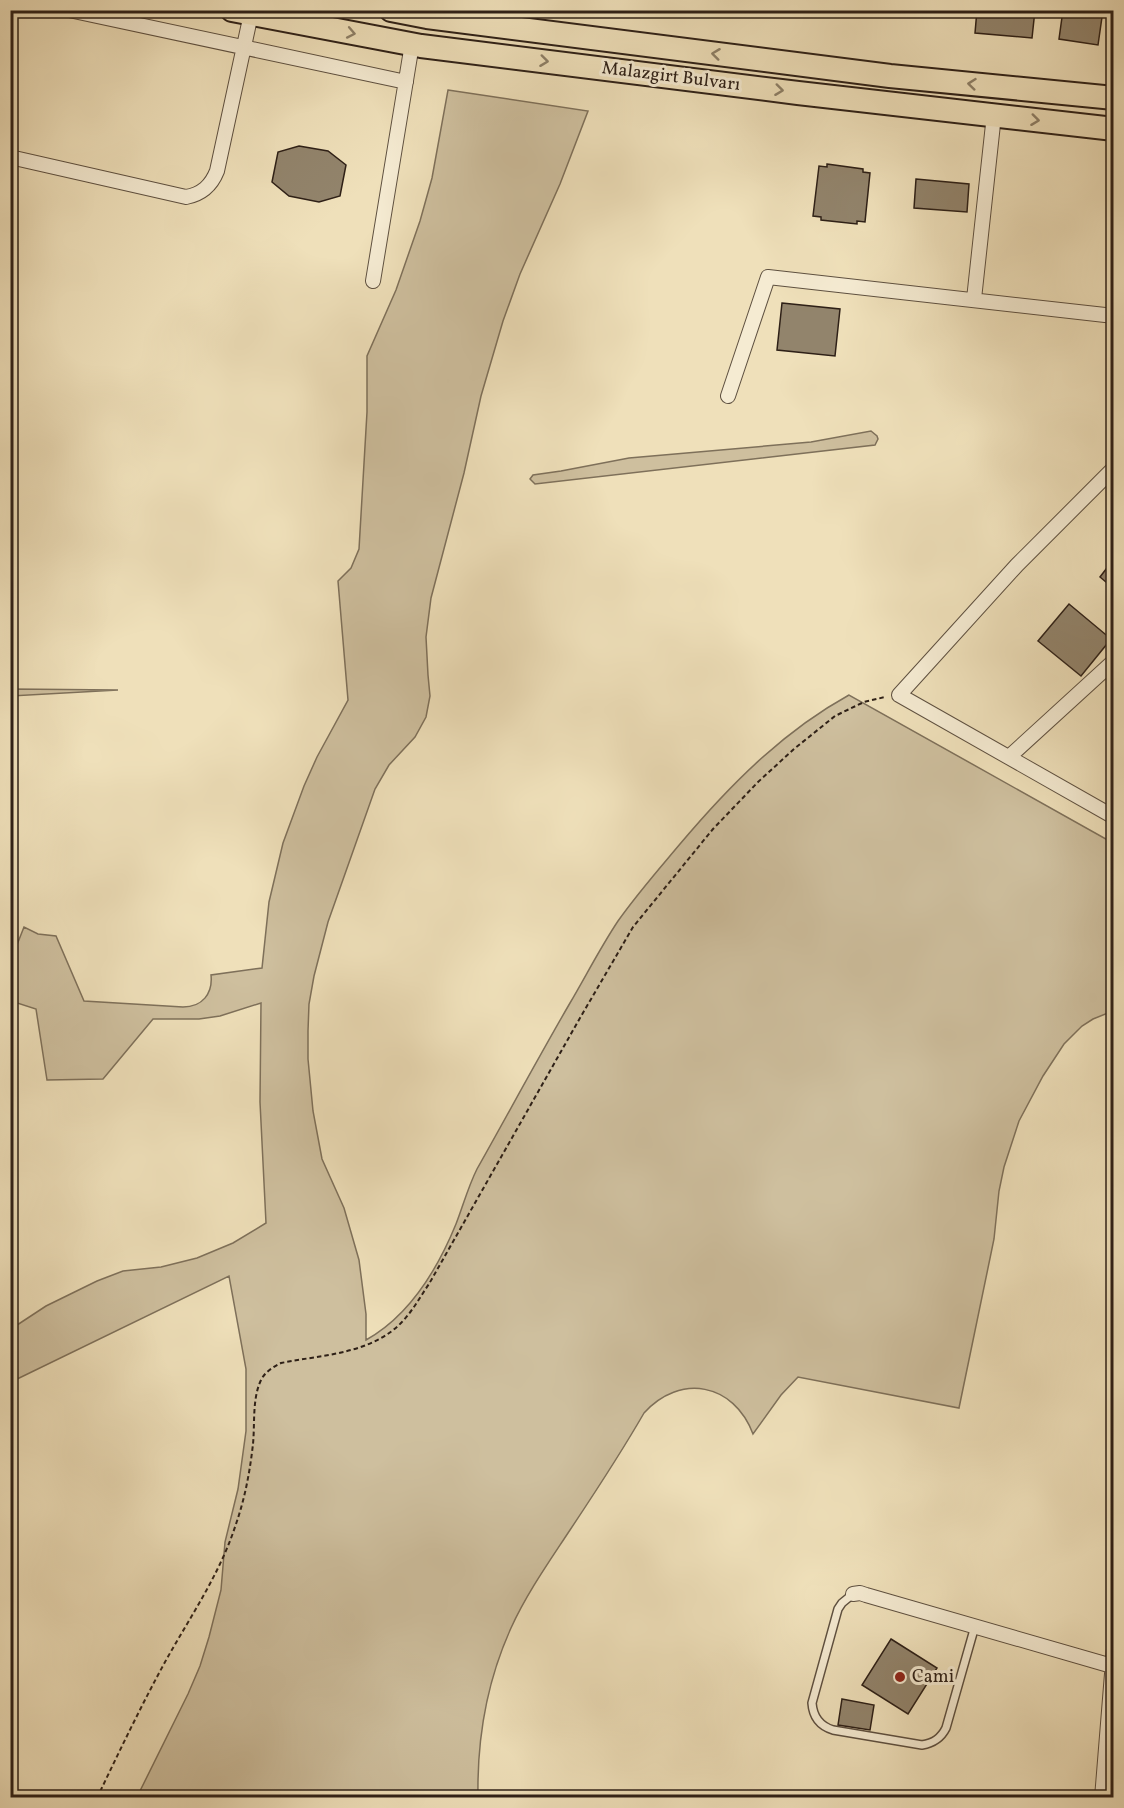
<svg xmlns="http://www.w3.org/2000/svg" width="1124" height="1808" font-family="Vollkorn,serif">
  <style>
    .green { fill: #cebf9e; stroke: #7e705a; stroke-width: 1.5 }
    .building { fill: #92846c; stroke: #2e2017; stroke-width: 1.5 }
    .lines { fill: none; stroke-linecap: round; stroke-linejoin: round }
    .service-casing { stroke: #5e5040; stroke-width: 10 }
    .minor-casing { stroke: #5e5040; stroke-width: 16 }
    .trunk-casing { stroke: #2e2017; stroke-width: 26 }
    .path { stroke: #2e2017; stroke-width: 2; stroke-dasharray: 4.5 3; stroke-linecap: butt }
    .service { stroke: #f5ebd2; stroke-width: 7 }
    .minor { stroke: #f5ebd2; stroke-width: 14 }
    .trunk { stroke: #efe0ba; stroke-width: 22 }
    .oneway { stroke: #8e8068 }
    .poi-dot { fill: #8f2418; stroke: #f5ebd2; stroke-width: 2 }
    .labels { text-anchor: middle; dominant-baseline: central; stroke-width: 6; stroke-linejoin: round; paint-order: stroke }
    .street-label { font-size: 18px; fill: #2e2017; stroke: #f5ebd2 }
    .poi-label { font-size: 18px; fill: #2e2017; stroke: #f5ebd2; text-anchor: start }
  </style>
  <rect width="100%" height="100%" fill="#efe0ba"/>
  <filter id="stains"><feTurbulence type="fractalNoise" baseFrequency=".00333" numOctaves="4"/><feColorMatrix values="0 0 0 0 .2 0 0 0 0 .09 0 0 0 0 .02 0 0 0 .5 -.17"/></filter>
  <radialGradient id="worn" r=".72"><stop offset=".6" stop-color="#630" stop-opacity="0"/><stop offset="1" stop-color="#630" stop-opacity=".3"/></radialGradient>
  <!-- green -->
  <path class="green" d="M 448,90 L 588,111 L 560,184 L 520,274 L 503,321 L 481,396 L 464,473 L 431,598 L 426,637 L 428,675 L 430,696 L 426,717 L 415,737 L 389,765 L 375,789 L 328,922 L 314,976 L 309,1004 L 308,1031 L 308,1059 L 313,1111 L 322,1159 L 344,1208 L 359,1260 L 366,1314 L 366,1340 C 409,1316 438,1268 456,1224 C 463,1206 468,1187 477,1169 C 508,1114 538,1058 570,1003 C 586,976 600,948 618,921 C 637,894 659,869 680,844 C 729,786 782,732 849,695 L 1113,843 L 1113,1011 L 1093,1019 L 1082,1026 L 1064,1044 L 1043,1076 L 1019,1121 L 1004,1167 L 999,1191 L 994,1239 L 959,1408 L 798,1377 L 781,1395 L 753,1434 C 734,1383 680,1373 644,1413 C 621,1453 596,1491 570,1530 C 549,1562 527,1593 511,1628 C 487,1681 477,1739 478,1797 L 137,1797 L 188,1694 L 200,1666 L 209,1637 L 221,1590 L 225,1542 L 238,1489 L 246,1431 L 246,1369 L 229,1276 L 11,1382 L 11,1329 L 46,1306 L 97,1281 L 123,1271 L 161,1267 L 197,1258 L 233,1243 L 266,1223 L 260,1102 L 261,1003 L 220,1016 L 199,1019 L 153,1019 L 103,1079 L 47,1080 L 36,1009 L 11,1001 L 11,960 L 24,927 L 38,934 L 56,936 L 84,1001 L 183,1007 C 202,1007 213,994 211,975 L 262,968 L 269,902 L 283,843 L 304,786 L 317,757 L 348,700 L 338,581 L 351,568 L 359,549 L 367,412 L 367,356 L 396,290 L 420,221 L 432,178 Z
    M 871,431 L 877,436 L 878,439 L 875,445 L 535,484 L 530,479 L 533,475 L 561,471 L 629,458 L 811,442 Z
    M 11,689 L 118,690 L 11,696 Z"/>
  <!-- building -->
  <path class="building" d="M 977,10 L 1035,10 L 1032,38 L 975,33 Z
    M 1063,10 L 1103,10 L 1098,45 L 1059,39 Z
    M 299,146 L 328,151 L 346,165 L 340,196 L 319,202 L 289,196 L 272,182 L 278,152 Z
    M 827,164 L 863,169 L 863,172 L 870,173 L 865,222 L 857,221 L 857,224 L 821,220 L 821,217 L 813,216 L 819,166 L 827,167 Z
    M 916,179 L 969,184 L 967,212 L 914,208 Z
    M 782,303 L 840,309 L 835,356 L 777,350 Z
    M 1113,560 L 1113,588 L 1100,577 Z
    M 1069,604 L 1111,639 L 1081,676 L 1038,641 Z
    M 891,1639 L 937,1668 L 908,1714 L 862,1685 Z
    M 842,1699 L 874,1705 L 870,1730 L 838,1725 Z"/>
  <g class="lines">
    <defs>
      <path id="service" d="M 853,1594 L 842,1603 L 838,1609 L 812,1703 C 813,1717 820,1726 833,1730 L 922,1745 C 934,1743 941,1738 946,1728 L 975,1626"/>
      <path id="minor" d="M 69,10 L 406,82
        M 10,157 L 186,197 C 202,194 211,186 217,171 L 251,14
        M 373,281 L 412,44
        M 974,299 L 994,115
        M 728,396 L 768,277 L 1114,316
        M 1114,468 L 1017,565 L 899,695 L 1114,817
        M 1009,757 L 1114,661
        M 853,1594 L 860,1593 L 866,1595 L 1112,1666
        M 1102,1798 L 1114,1649"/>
      <path id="trunk" d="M 232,10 L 421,46 L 798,93 L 1114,129
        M 391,10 L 427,17 L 890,76 L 1114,98"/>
    </defs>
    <!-- service casing -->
    <use href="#service" class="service-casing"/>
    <!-- minor casing -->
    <use href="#minor" class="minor-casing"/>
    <!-- trunk casing -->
    <use href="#trunk" class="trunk-casing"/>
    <!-- path -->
    <path class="path" d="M 97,1798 C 119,1752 141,1706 165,1662 C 190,1617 220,1574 236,1524 C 245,1498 250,1471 253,1444 C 255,1424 252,1399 261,1380 C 265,1372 273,1367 281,1363 C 326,1354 378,1354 408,1315 C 416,1305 422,1294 429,1284 L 580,1018 L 633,927 L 713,829 L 758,782 L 794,749 L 835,716 L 864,702 L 885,697"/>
    <!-- service -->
    <use href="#service" class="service"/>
    <!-- minor -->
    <use href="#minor" class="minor"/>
    <!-- trunk -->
    <use href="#trunk" class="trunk"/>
  </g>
  <!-- one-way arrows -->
  <defs><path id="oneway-chevron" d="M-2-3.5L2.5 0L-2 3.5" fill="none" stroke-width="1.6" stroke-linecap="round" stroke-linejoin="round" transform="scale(1.5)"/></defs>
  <g class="oneway">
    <use href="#oneway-chevron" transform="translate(351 33) rotate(11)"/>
    <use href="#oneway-chevron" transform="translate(716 54) rotate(-173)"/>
    <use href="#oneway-chevron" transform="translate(544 61) rotate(7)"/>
    <use href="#oneway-chevron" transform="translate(972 84) rotate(-174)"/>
    <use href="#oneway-chevron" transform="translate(779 90) rotate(7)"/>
    <use href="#oneway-chevron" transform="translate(1035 120) rotate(7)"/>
  </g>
  <!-- markers -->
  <circle class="poi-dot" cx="900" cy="1677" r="6"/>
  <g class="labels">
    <!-- street labels -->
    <g class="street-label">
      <text transform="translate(671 77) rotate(7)">Malazgirt Bulvarı</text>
    </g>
    <!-- poi labels -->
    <g class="poi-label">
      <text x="912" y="1677">Cami</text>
    </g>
  </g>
  <!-- margin -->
  <rect width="1124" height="1808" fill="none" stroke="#efe0ba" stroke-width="36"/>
  <rect x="12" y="12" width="1100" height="1784" fill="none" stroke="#2e2017" stroke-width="3"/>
  <rect x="18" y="18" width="1088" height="1772" fill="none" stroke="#2e2017" stroke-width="1.5"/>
  <rect width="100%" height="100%" filter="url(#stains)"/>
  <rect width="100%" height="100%" fill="url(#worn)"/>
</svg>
